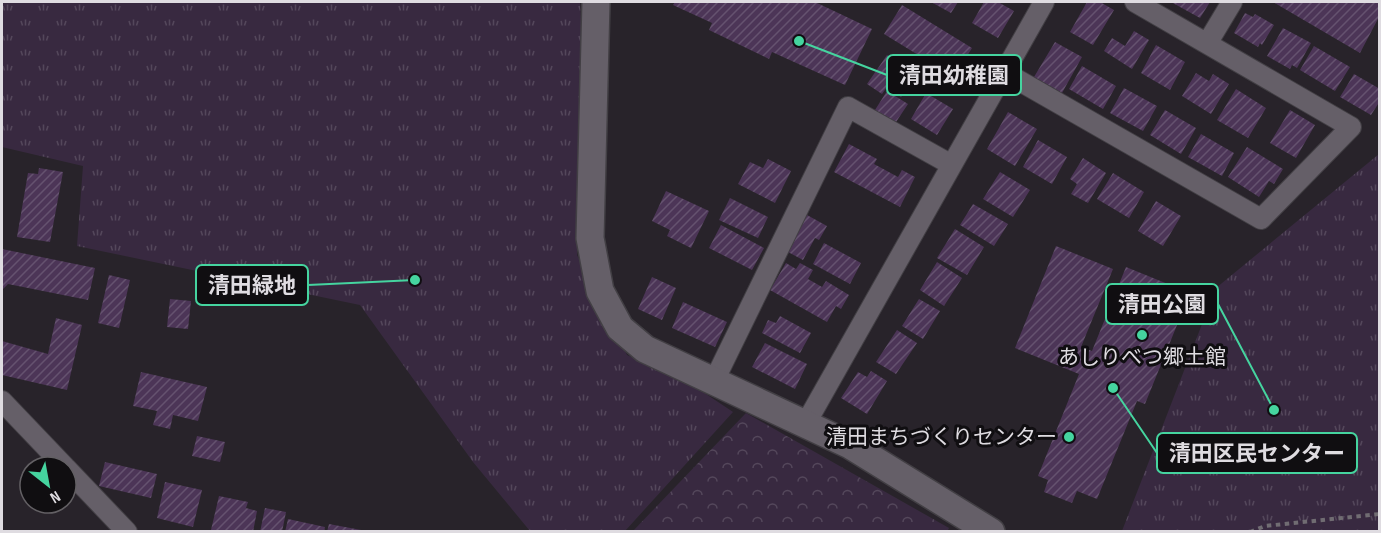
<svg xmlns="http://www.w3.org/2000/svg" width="1381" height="533" font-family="'Sofia Sans Condensed','Noto Sans JP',sans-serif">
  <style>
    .grass { fill: url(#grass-tufts) }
    .forest { fill: url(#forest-crowns) }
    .building { fill: url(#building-hatch) }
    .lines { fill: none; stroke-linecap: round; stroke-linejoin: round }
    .street-casing { stroke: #423f44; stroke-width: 22 }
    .secondary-casing { stroke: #423f44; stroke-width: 30 }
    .path { stroke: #706c72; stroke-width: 4; stroke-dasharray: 4.5 4.5; stroke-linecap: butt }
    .street { stroke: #655f68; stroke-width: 20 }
    .secondary { stroke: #655f68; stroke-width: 27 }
    .poi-dot { fill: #45d49f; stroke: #100e11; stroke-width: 2 }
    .labels { text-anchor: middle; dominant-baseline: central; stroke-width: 6; stroke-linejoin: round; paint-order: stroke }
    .poi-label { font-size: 21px; fill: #dfdce1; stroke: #100e11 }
    .leader { fill: none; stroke: #45d49f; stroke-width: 2 }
    .callout-dot { fill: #45d49f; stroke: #100e11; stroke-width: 2 }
    .callout { fill: #100e11; stroke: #45d49f; stroke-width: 2 }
    .callout-label { font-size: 22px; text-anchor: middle; font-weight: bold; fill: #dfdce1 }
  </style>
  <defs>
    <pattern id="grass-tufts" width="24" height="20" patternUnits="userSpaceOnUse" patternTransform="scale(1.5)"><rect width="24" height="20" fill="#382940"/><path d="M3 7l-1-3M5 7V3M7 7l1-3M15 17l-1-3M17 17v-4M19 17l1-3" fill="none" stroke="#54475b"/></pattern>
    <pattern id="forest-crowns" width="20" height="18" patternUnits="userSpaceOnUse" patternTransform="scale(1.5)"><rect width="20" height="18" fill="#382940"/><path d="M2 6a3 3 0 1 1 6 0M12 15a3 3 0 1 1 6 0" fill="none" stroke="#54475b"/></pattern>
    <pattern id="building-hatch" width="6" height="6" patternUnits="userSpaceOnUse" patternTransform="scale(1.5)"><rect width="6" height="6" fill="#4c3557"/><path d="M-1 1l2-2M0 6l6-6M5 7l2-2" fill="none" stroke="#65526f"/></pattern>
  </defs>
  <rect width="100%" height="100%" fill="#28232a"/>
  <!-- grass -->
  <path class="grass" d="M 2,2 L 580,2 L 584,79 L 577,255 L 627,355 L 691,384 L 733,412 L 625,531 L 530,531 L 473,462 L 360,305 L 77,246 L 83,166 L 2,147 Z
    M 1379,154 L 1379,531 L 1122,531 L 1216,288 Z"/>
  <!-- forest -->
  <path class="forest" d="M 746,413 L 949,528 L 947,532 L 633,531 Z"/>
  <!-- building -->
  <path class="building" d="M 675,2 L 815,2 L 872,29 L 845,85 L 772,52 L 769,59 L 709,30 L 712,23 L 673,5 Z
    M 931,2 L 958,2 L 951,13 Z
    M 984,2 L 998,2 L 1014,11 L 998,38 L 972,23 Z
    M 1087,2 L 1100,2 L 1114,10 L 1093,45 L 1070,32 Z
    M 1171,2 L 1210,2 L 1200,18 Z
    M 1273,2 L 1378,2 L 1380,15 L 1360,53 Z
    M 902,5 L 972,48 L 954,77 L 884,34 Z
    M 1245,13 L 1253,17 L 1255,14 L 1274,25 L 1262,45 L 1260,43 L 1258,47 L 1234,33 Z
    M 1283,28 L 1311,43 L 1297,68 L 1292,65 L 1290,69 L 1267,56 Z
    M 1134,31 L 1149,40 L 1132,69 L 1104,51 L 1112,38 L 1125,46 Z
    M 1055,42 L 1082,57 L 1062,93 L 1034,77 Z
    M 1156,45 L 1185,62 L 1170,90 L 1141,73 Z
    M 1314,46 L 1350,67 L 1335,91 L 1300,70 Z
    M 887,55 L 916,74 L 901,97 L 887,87 L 882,94 L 867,84 Z
    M 1082,66 L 1116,86 L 1103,109 L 1069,89 Z
    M 1196,73 L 1209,81 L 1213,74 L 1229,84 L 1211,114 L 1182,96 Z
    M 1354,74 L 1380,89 L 1380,101 L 1371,115 L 1340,97 Z
    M 1124,88 L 1157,106 L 1143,131 L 1110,113 Z
    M 1236,89 L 1266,108 L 1248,138 L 1217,120 Z
    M 887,91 L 908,104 L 896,122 L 875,110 Z
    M 926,93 L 953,109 L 937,135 L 911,119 Z
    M 1165,110 L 1196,128 L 1181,154 L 1150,135 Z
    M 1290,110 L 1315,125 L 1296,158 L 1270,143 Z
    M 1008,112 L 1037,129 L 1015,166 L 987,149 Z
    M 1201,134 L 1234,153 L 1222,176 L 1188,157 Z
    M 1038,140 L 1067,157 L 1052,184 L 1023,167 Z
    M 849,144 L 877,159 L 874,164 L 898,177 L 902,170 L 915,177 L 900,207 L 834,172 Z
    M 1247,147 L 1283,169 L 1274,184 L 1269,181 L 1259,197 L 1228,177 Z
    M 1083,158 L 1106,173 L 1088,203 L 1071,194 L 1077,184 L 1070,179 Z
    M 768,159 L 791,171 L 775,203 L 738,184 L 750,162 L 763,168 Z
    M 39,168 L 63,172 L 50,242 L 17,237 L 28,173 L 38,174 Z
    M 1000,172 L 1030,190 L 1013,217 L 983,199 Z
    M 1113,173 L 1144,192 L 1129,218 L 1097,199 Z
    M 666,191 L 709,211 L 691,248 L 667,236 L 670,230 L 652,221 Z
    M 730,198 L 768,217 L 758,238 L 719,220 Z
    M 1156,201 L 1181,216 L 1163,246 L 1138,231 Z
    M 973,204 L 1008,224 L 994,246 L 960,225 Z
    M 807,215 L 827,226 L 819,240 L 815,238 L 803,260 L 788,252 Z
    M 721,225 L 764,248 L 752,270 L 709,248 Z
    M 955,229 L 984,247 L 967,275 L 937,258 Z
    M 824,243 L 861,263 L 850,284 L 813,264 Z
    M 1056,246 L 1113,269 L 1081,347 L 1092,351 L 1126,267 L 1190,293 L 1145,404 L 1137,401 L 1097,499 L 1077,491 L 1072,503 L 1044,492 L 1048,480 L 1038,476 L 1079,374 L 1015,348 Z
    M 2,249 L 95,268 L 88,300 L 8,284 L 2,290 Z
    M 937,262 L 962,278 L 944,306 L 920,290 Z
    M 786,263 L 796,269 L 800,263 L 813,270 L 808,279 L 822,287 L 826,281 L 849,295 L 841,309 L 836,306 L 827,322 L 770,290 Z
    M 109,275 L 130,280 L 119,328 L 98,323 Z
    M 652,277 L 676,288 L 662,320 L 638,309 Z
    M 170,299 L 191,301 L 188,329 L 167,327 Z
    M 919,299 L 940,311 L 923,339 L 902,326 Z
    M 683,302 L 727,322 L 715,347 L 672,328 Z
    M 780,316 L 811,333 L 800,353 L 762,333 L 768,320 L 776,323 Z
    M 56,318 L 82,325 L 67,390 L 2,375 L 2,341 L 48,354 Z
    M 897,330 L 917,343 L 896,374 L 876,362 Z
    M 765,343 L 807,364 L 795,389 L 752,367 Z
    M 871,371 L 887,381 L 867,414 L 841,398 L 858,372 L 867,377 Z
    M 141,372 L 207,387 L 198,421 L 173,415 L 170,429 L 153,425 L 157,411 L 133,406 Z
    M 197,436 L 225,442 L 220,462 L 192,456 Z
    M 105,462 L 157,474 L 151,498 L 99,486 Z
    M 165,482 L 202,490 L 193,527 L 157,518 Z
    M 219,496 L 248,502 L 246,508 L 257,511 L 253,532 L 211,530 Z
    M 265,508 L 286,512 L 282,532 L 260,532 Z
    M 288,519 L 325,527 L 324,532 L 285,532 Z
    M 329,524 L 361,530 L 360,532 L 327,532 Z"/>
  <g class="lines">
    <defs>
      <path id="street" d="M 1208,42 L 1232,2
        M 1004,72 L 1261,219 L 1351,127 L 1135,2
        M 713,383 L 848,107 L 950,164
        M 2,401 L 65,467
        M 806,423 L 1044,2
        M 66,468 L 127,532"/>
      <path id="secondary" d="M 596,2 L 590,238 L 600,291 L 620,328 L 645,349 L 850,445 L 991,532"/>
    </defs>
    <!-- street casing -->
    <use href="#street" class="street-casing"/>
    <!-- secondary casing -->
    <use href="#secondary" class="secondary-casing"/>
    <!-- path -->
    <path class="path" d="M 1250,532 L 1265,526 L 1380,514"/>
    <!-- street -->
    <use href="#street" class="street"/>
    <!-- secondary -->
    <use href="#secondary" class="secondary"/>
  </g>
  <!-- markers -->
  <g class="poi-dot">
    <circle cx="1142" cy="335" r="6"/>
    <circle cx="1069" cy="437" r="6"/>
  </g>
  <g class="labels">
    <!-- poi labels -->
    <g class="poi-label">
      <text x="1142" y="357">あしりべつ郷土館</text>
      <text x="1057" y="437" text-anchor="end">清田まちづくりセンター</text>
    </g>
  </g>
  <!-- callouts -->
  <path class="leader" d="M799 41L887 75M415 280L308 285M1274 410L1218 304M1113 388L1157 453"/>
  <g class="callout-dot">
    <circle cx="799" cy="41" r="6"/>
    <circle cx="415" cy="280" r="6"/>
    <circle cx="1274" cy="410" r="6"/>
    <circle cx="1113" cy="388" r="6"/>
  </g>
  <g class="callout">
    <rect x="887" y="55" width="134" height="40" rx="6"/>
    <rect x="196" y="265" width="112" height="40" rx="6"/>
    <rect x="1106" y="284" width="112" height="40" rx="6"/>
    <rect x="1157" y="433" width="200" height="40" rx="6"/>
  </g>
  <g class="callout-label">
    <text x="954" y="83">清田幼稚園</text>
    <text x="252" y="293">清田緑地</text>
    <text x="1162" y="312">清田公園</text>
    <text x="1257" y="461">清田区民センター</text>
  </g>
  <!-- border -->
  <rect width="1381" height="533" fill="none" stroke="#dfdce1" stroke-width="6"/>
  <!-- north arrow -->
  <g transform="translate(48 485) rotate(149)"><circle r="28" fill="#100e11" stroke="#636064" stroke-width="1.5"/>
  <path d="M0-4.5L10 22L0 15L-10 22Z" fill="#45d49f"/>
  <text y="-9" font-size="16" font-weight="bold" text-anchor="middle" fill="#dfdce1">N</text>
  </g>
</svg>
